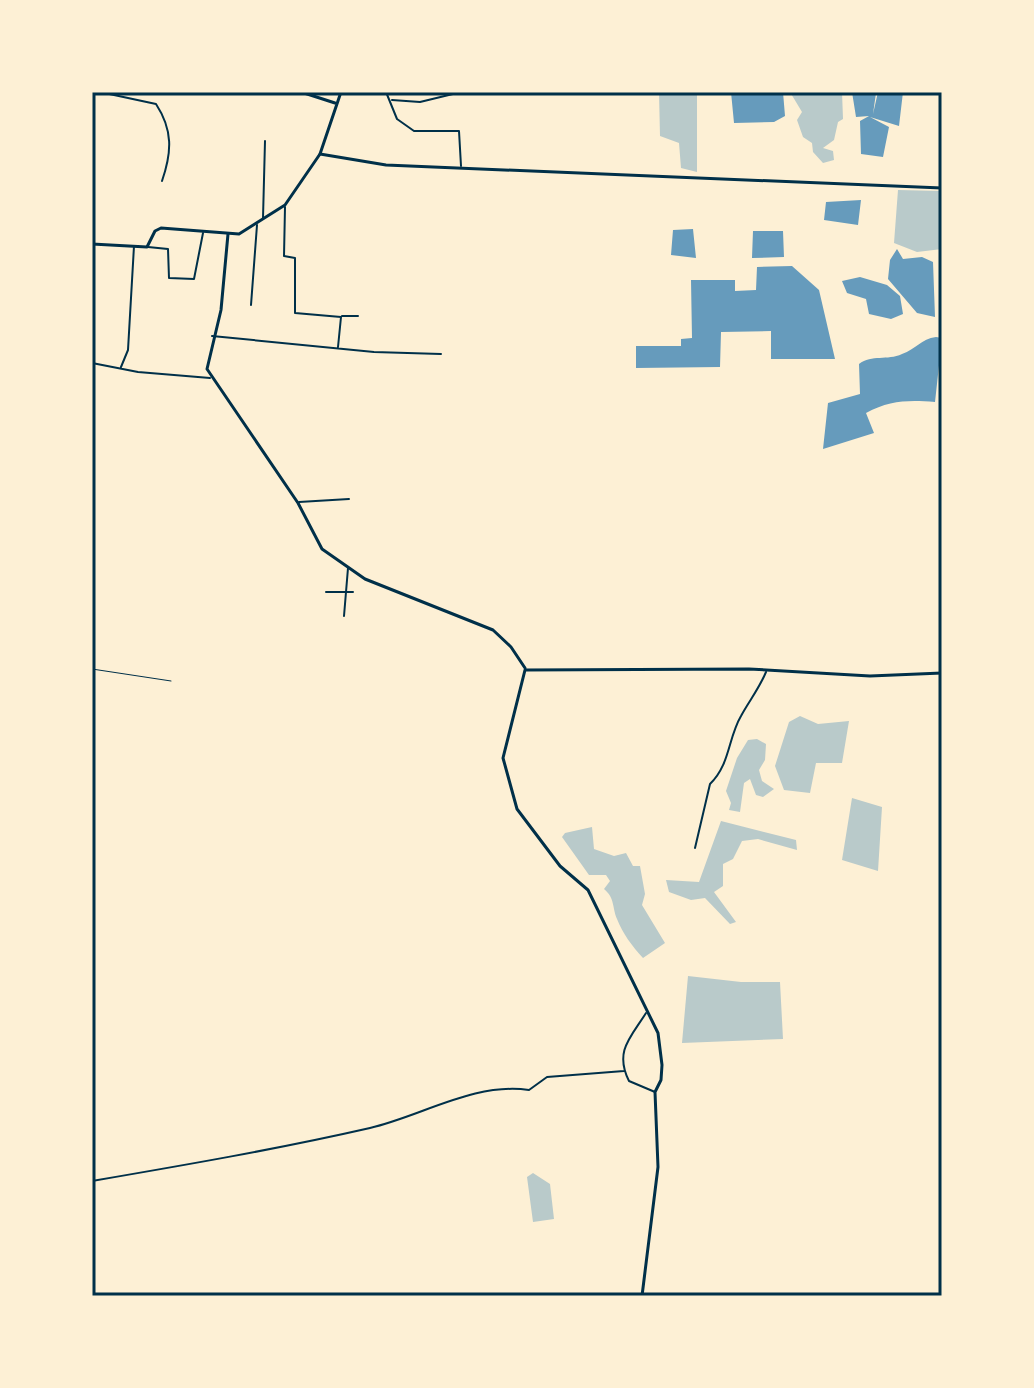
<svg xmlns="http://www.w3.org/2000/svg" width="1034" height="1388" font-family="'Source Serif 4',serif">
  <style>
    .green { fill: #b9caca }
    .water { fill: #669bbc }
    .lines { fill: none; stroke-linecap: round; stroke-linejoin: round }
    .service { stroke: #003049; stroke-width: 1 }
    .minor { stroke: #003049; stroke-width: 2 }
    .tertiary { stroke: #003049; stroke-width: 3 }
    .secondary { stroke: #003049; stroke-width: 3 }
    .neatline { fill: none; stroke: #003049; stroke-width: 3 }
  </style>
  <rect width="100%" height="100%" fill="#fdf0d5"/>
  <!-- green -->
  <path class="green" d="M 659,92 L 697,92 L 697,172 L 681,168 L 679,143 L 660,136 Z
    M 790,92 L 842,92 L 843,119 L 838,122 L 834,140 L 823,148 L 833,151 L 834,160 L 823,163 L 813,152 L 812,143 L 803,137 L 797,120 L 802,112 Z
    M 898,190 L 942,191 L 942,249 L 917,252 L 894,243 Z
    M 800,716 L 818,724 L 849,721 L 842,763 L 816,763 L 810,793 L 784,790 L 775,766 L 789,722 Z
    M 757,739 L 766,744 L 765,760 L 759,770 L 762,781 L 774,789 L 763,797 L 756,795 L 750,779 L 744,783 L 740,812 L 729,810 L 731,803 L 726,791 L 737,758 L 748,740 Z
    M 852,798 L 882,807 L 878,871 L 842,860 Z
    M 721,821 L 796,840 L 797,850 L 758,839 L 742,841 L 733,859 L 723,864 L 723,886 L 714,892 L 736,922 L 730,924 L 705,898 L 691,900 L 669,892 L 666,880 L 699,882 Z
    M 592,827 L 594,849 L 614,856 L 626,853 L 633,866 L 640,866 L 645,894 L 642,905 L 665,943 L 643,958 C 632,946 623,934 617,919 C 612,907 615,898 604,889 L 610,881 L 606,875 L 589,875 L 562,837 L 565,833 Z
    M 688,976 L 741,982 L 780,982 L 783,1039 L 682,1043 Z
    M 533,1173 L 550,1184 L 554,1219 L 533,1222 L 527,1177 Z"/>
  <!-- water -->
  <path class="water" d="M 731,92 L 783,92 L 785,116 L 774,122 L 734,123 Z
    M 852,92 L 876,93 L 873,114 L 878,92 L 903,92 L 899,126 L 870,117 L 889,127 L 883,157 L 861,154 L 860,121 L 869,116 L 856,117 Z
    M 861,200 L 858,225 L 824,220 L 826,202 Z
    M 693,229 L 696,258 L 671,255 L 673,230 Z
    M 753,231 L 783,231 L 784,257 L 752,258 Z
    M 897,249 L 903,259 L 922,257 L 933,262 L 935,317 L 917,313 L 888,279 L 890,260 Z
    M 792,266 L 819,290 L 835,359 L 771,359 L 771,331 L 721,332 L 720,367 L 636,368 L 636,346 L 681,346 L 681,339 L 692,338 L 691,280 L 735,280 L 735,291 L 756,290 L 757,267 Z
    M 860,277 L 887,285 L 900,296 L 903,314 L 891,319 L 869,314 L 866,299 L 847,293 L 842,281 Z
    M 936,337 L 942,338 L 935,402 C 909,400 890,400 866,413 L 874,433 L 823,449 L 828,403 L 860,394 L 859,364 C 872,354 887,361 902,354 C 916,349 921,339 936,337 Z"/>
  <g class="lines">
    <!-- service -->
    <path class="service" d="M 92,669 L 171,681"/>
    <!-- minor -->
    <path class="minor" d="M 100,92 L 156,104 C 173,130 172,152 162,181
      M 386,92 L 397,119 L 414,131 L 459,131 L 461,166
      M 341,94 L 361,92
      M 392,100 L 420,102 L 457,93
      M 285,207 L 284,256 L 295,258 L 295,313 L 341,317 L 338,347
      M 263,218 L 265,141
      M 148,247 L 168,249 L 169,278 L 194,279 L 203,233
      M 251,305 L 257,225
      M 342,316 L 358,316
      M 212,336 L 374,352 L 441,354
      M 92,363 L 138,372 L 210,378
      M 121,367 L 128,350 L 134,246
      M 299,502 L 349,499
      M 326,592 L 353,592
      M 344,616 L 348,568
      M 695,848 L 710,784 C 730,765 728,738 741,716 C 749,701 759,689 766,672
      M 646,1013 C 631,1037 614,1051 629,1081 L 655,1092
      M 92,1158 L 92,1167
      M 92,1181 C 185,1165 278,1149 370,1128 C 422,1116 474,1082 529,1090 L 547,1077 L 624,1071"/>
    <!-- tertiary -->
    <path class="tertiary" d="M 301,92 L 335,103
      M 320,154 L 386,165 L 942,188
      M 228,234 L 221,310 L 207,369 L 298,503 L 322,549 L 365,579 L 493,630 L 511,647 L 525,668
      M 525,670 L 503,758 L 517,809 L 560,866 L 588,890 L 658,1033 L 662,1065 L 661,1080 L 655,1092 L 658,1167 L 642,1296
      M 525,670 L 749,669 L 870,676 L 942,673"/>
    <!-- secondary -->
    <path class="secondary" d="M 92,244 L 147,247 L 155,231 L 161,228 L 239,234 L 285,205 L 320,154 L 341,92"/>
  </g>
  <!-- border -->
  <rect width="1034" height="1388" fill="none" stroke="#fdf0d5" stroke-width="188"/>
  <rect x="94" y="94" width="846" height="1200" class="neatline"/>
</svg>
